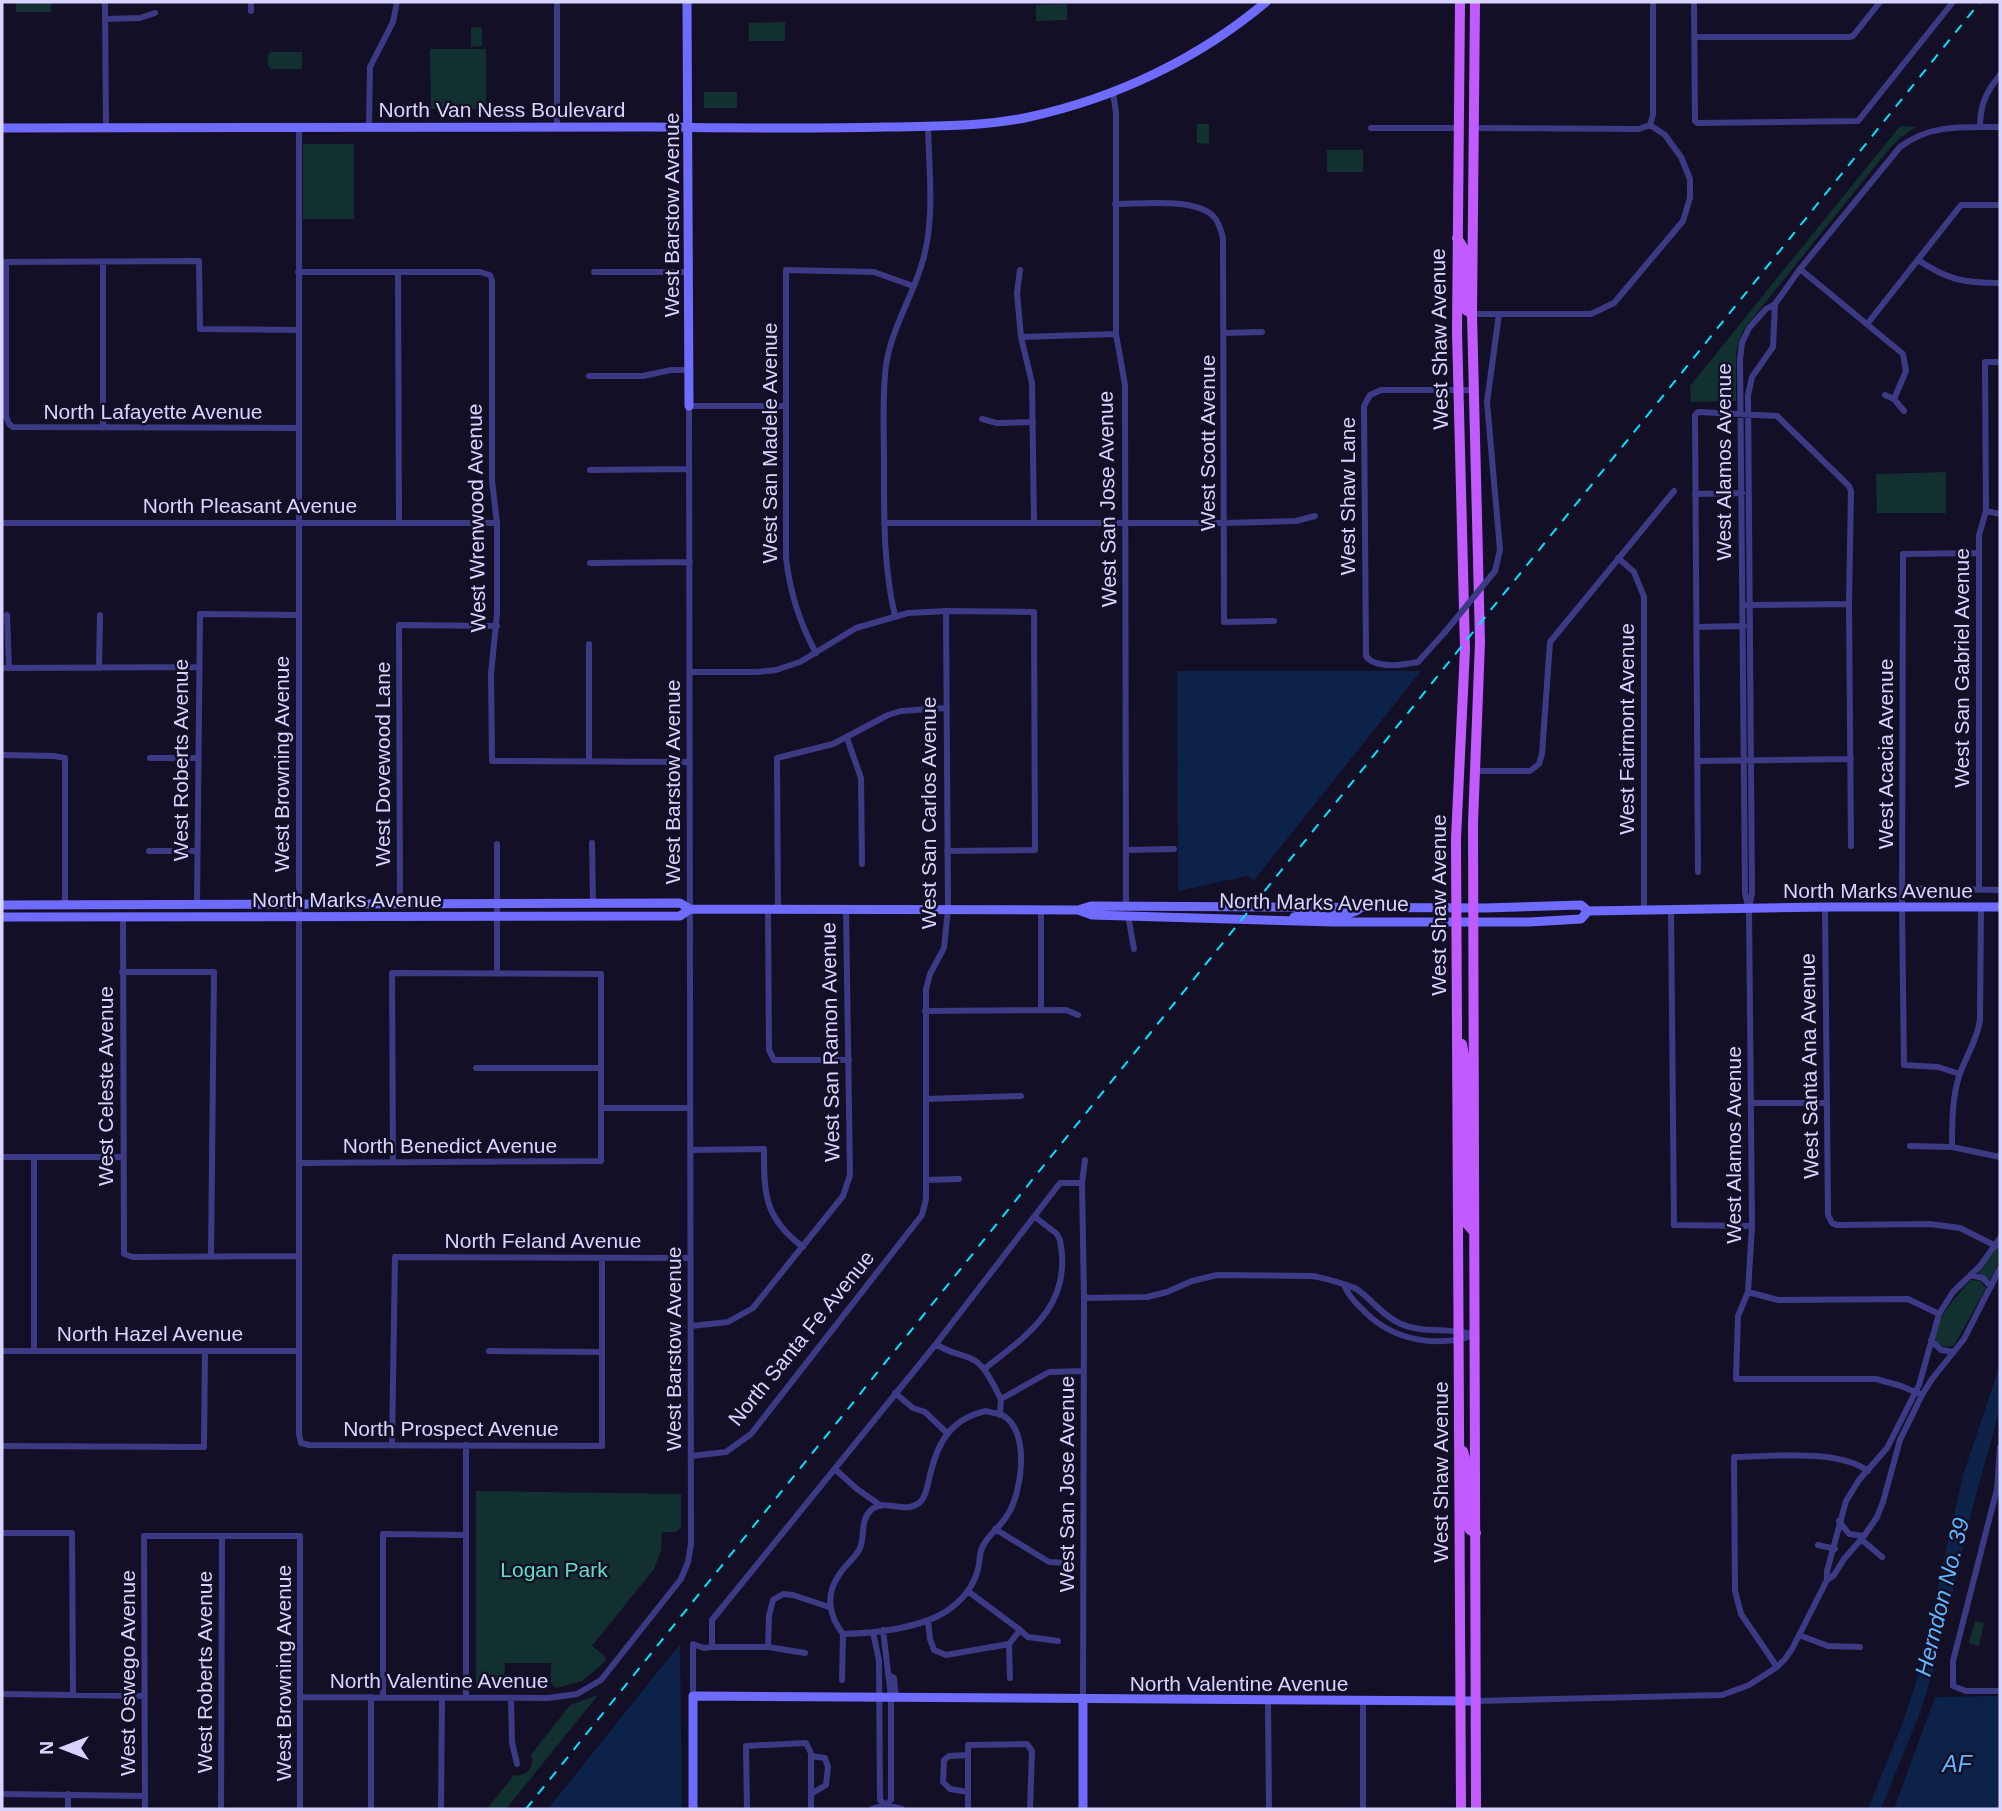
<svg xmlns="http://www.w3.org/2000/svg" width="2002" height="1811" font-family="Arial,sans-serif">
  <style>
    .green { fill: #12302f }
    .water { fill: #0c2248 }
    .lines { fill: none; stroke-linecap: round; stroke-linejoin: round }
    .street { stroke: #3d3a85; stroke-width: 6 }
    .secondary { stroke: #6f6bff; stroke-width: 9 }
    .primary { stroke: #c25bff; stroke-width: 10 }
    .rail { stroke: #00e5ff; stroke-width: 2; stroke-dasharray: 10 9; stroke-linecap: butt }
    .street-bridge { stroke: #3d3a85; stroke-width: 6 }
    .labels { text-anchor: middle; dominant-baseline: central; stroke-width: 5; stroke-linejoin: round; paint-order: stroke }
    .street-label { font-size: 21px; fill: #d9d4ff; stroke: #130f26 }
    .park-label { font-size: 21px; fill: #5fe0c0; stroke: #130f26 }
    .water-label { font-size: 23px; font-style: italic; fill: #62b6ff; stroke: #130f26 }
  </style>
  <rect width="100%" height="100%" fill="#130f26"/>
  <!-- green -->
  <path class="green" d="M 16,2 L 51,2 L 51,12 L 16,12 Z
    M 1067,4 L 1067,20 L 1036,21 L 1036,5 Z
    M 785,22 L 785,41 L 749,41 L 749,23 Z
    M 471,27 L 482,28 L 482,46 L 471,47 Z
    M 430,49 L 486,49 L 486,109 L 431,109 Z
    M 271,52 L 302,52 L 302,69 L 271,69 L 268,66 L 268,54 Z
    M 704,92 L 737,92 L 737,108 L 704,108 Z
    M 1197,124 L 1209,124 L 1209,144 L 1197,143 Z
    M 1900,126 L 1916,127 L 1900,138 L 1889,149 L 1743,330 L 1736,352 L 1736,401 L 1691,402 L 1690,386 Z
    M 303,144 L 354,144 L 354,219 L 303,219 Z
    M 1327,150 L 1363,150 L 1363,172 L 1327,172 Z
    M 1946,472 L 1946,513 L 1877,513 L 1876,474 Z
    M 2000,1243 L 2000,1261 L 1990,1280 L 1978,1273 Z
    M 1971,1280 L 1980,1281 L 1986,1288 L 1954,1346 L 1942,1347 C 1939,1344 1936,1342 1935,1338 C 1933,1322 1960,1291 1971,1280 Z
    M 476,1491 L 681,1494 L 681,1528 L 676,1532 L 662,1532 L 661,1551 L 654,1569 L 592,1646 L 604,1655 L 606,1661 L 582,1681 L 556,1688 L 551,1683 L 551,1663 L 505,1663 L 504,1683 L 501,1688 L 476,1687 Z
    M 1975,1621 L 1984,1623 L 1979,1646 L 1969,1643 Z
    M 598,1695 L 506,1809 L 487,1809 L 514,1775 C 527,1777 535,1767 531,1755 L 570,1705 Z"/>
  <!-- water -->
  <path class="water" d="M 1177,671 L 1421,671 L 1254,880 L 1247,876 L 1178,891 Z
    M 2000,1365 L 2000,1409 L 1974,1502 L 1935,1666 L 1919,1715 L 1881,1809 L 1868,1809 L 1901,1727 L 1916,1683 L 1963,1475 Z
    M 680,1644 L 682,1809 L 548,1809 Z
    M 2000,1696 L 2000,1809 L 1894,1809 L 1935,1697 Z"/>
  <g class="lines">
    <!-- street -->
    <path class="street" d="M 105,2 L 106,128
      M 557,2 L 557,128
      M 1694,2 L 1695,121 L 1697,123 L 1858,121 L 1953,2
      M 251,11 L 251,2
      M 105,19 L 140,18 L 155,13
      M 1695,37 L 1849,37 L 1853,36 L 1880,2
      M 1113,92 L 1116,113 L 1116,334 L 1125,385 L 1126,906
      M 1650,125 L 1653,115 L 1653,2
      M 299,126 L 299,1434 L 301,1443 L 309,1445 L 602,1446 L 602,1258
      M 369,126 L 370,67 L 393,22 L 397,2
      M 1980,127 C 1980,105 1986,92 2000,75
      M 1371,128 L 1458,128
      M 1473,128 L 1639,129 L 1650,125
      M 1115,204 C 1140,204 1197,197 1214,217 C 1219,222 1221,231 1223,238 L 1224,622 L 1274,621
      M 1918,260 C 1948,280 1964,283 2000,283
      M 4,262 L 199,261 L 200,329 L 298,330
      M 6,262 L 6,416 L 9,424 L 13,427 L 299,428
      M 103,263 L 103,428
      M 1800,269 L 1903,354 L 1906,371 L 1894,399
      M 1020,270 L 1017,293 L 1021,337 L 1032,383 L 1034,522
      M 298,272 L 480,272 L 490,275 L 492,280 L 492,481 L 497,523 L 497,614 L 491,674 L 492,761 L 690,762
      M 398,272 L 399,523
      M 594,272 L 688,272
      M 1775,304 L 1773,347 L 1752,377 L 1748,395 L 1752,893 L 1749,908 L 1752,1226 L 1748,1292 L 1738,1316 L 1736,1379 L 1876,1379 L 1901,1386 L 1922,1395
      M 1472,314 L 1591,314 L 1614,303 L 1683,221 L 1690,198 L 1690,179 L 1681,157 L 1665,135 L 1650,125
      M 1868,323 L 1961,205 L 2000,205
      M 1224,333 L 1262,332
      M 1021,337 L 1116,334
      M 589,376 L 643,376 L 671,370 L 689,370
      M 1885,395 L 1894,399 L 1904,411
      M 982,419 L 997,423 L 1033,422
      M 590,470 L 689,469
      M 1695,494 L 1742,493
      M 1986,511 L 2000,514
      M 2,523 L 497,523
      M 884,523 L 1224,523 L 1296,521 L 1315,516
      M 1618,558 L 1634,572 L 1644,597 L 1644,909
      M 590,563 L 690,562
      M 1495,571 L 1500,550 L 1487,402 L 1499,314
      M 1746,605 L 1849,604
      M 7,615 L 9,668
      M 895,616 C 883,564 884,514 884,461 C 884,430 882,397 886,365 C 892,327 913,296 923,260 C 935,218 929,170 928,127
      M 1696,627 L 1744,626
      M 1445,632 L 1418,662 C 1403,665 1375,669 1366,656 L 1364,406 L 1370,395 L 1381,390 L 1473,390
      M 589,644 L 589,762
      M 816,653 C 799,622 790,593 786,558 L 786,270 L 874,272 L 913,286
      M 2,668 L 198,667
      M 99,668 L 100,615
      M 690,672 L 757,672 L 776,670 L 800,662 L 856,628 L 908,613 L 946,611 L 1034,612 L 1035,850 L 947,851
      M 847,738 L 861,778 L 862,864
      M 2,755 L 54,756 L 65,758 L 65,904
      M 150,758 L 197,758
      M 1697,761 L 1851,759
      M 1475,771 L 1530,771 L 1539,764 L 1542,754 L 1550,642 L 1674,491
      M 592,843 L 593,903
      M 497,844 L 497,973
      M 1127,850 L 1174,849
      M 149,851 L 197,851
      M 1698,872 L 1695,415 L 1698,412 L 1777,416 L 1849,486 L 1851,491 L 1849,604 L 1851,846
      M 1902,888 L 2000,890
      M 1979,890 L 1979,535 L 1986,511 L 1985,362 L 2000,362
      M 400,904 L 399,625 L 497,626
      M 197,905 L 200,614 L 298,615
      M 1748,906 L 1745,893 L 1740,359 L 1742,343 L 1749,328 L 1766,309 L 1775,304 L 1800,269 L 1900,147 C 1930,124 1964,127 2000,127
      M 1825,907 L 1828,1215 L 1832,1223 L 1837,1225 L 1930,1224 L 1960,1228 L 1996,1246
      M 768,909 L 769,1050 L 774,1060 L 849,1060
      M 778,909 L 777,758 L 833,744 L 888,715 L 901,711 L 946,708
      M 1671,909 L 1674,1225 L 1752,1226
      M 1041,910 L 1041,1009
      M 1128,915 L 1134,949
      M 123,917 L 124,1254 L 133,1257 L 299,1256
      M 122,972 L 214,972 L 211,1257
      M 925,1011 L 1066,1010 L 1078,1015
      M 476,1068 L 601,1068
      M 1960,1074 L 1938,1067 L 1904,1065 L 1902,907 L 1903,554 L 1979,553
      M 926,1099 L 1021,1096
      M 1751,1103 L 1827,1103
      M 602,1108 L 690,1108
      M 1910,1146 L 1952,1147 L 2000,1157
      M 1952,1147 C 1952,1122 1952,1097 1960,1073 C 1967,1055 1977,1040 1980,1020 L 1981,908
      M 690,1150 L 764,1149 C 764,1194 764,1218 803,1247
      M 2,1157 L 123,1157
      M 34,1157 L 34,1351
      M 299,1163 L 601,1161 L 601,974 L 392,973 L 393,1163
      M 926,1180 L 959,1179
      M 1971,1275 L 1983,1278 L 1991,1287
      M 1345,1287 C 1350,1298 1357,1304 1366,1313 C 1395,1341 1437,1348 1475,1335
      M 1748,1292 L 1778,1300 L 1908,1299 L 1939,1314
      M 1084,1298 L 1147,1297 L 1167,1292 L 1192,1281 L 1217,1275 L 1312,1276 C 1321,1277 1353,1286 1358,1290 C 1373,1301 1383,1316 1401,1324 C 1424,1334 1451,1327 1475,1335
      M 691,1326 L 728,1322 L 753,1308 L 843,1196 L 850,1175 L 846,909
      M 1931,1340 L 1941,1350 L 1954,1352
      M 936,1344 C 948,1353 959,1353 972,1359 C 986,1365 994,1387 1001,1399
      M 2,1351 L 299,1351
      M 489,1351 L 602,1352
      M 984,1369 C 1029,1334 1073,1305 1060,1240 L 1057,1234 L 1035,1217
      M 895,1393 L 913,1408 L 925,1412 L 947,1433
      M 986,1411 C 991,1413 998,1413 1002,1415 C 1031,1430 1022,1492 1008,1514 C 1001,1527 988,1534 982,1548 C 979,1555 980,1562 978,1569 C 974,1585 964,1598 951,1608 C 925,1628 875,1633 843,1634 C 829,1616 825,1595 839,1575 C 844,1566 854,1559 859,1550 C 866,1537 859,1521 871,1510 C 885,1497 908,1517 922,1500 C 927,1493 928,1483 930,1475 C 938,1441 951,1419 986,1411 Z
      M 1000,1415 L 1001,1399 L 1049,1372 L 1084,1371
      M 392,1445 L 395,1257 L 690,1258
      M 2,1446 L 204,1447 L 205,1351
      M 2000,1447 L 1997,1489 L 1953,1661 L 1953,1686 L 1966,1691 L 2000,1691
      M 691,1456 L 726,1452 L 751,1434 L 922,1215 L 926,1199 L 926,989 L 930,974 L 944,948 L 948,909 L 946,611
      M 835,1469 L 857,1489 L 880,1505
      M 1839,1521 L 1849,1534 L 1864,1536
      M 995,1529 L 1049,1562 L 1066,1563
      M 2,1533 L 72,1533 L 73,1695
      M 1862,1540 L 1882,1557
      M 1818,1545 L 1835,1549
      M 1827,1580 L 1834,1575 L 1844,1559 L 1864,1536 L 1877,1517 L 1883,1502 L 1900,1440 L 1922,1395 L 1932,1379 L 1964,1339 L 2000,1268
      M 829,1607 L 793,1595 L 783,1594 L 773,1600 L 769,1616 L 768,1647 L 712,1647 L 712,1620 L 936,1344 L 1060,1183 L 1082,1183
      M 928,1621 L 930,1639 L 934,1650 L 946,1655 L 1009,1644 L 1020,1630 L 969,1592
      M 1020,1630 L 1028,1637 L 1058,1641
      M 873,1632 L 879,1661 L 880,1800 L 886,1805 L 891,1800 L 891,1697 L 883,1630
      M 1799,1635 L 1828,1646 L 1860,1647
      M 1009,1644 L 1010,1678
      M 768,1647 L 805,1653
      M 1777,1667 L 1741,1614 L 1735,1591 L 1734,1457 C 1772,1457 1837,1448 1868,1471
      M 888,1675 L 894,1678 L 896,1697
      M 842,1680 L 843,1634
      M 2,1694 L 145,1696
      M 693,1696 L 693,1644 L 704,1648 L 712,1647
      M 300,1697 L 548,1698 L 577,1694 L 601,1680 L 681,1579 L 688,1562 L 691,1544 L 689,406 L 786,406
      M 371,1697 L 371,1809
      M 383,1698 L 383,1534 L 466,1535
      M 466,1698 L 466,1445
      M 511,1698 L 512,1742 L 517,1764
      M 1083,1700 L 1084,1298 L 1082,1183 L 1085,1160
      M 1268,1701 L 1269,1809
      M 1475,1701 L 1722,1695 L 1749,1685 L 1777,1667 L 1785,1659 L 1792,1649 L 1827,1580 L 1827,1571 L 1846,1501 L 1859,1480 L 1887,1448 L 1919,1385 L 1939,1314 L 1953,1292 L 1980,1266 L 2000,1238
      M 968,1755 L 949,1756 L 944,1760 L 943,1782 L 950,1789 L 968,1792
      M 2,1794 L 145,1796
      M 68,1794 L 68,1809
      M 811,1794 L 826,1785 L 828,1767 L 825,1758 L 811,1756
      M 145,1809 L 144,1536 L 300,1536 L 300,1809
      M 221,1809 L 222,1536
      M 441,1809 L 442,1698
      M 747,1809 L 746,1746 L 806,1743 L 811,1753 L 811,1809
      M 872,1809 L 886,1805 L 902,1809
      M 968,1809 L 968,1745 L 1027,1744 L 1032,1751 L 1030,1809
      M 1363,1809 L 1363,1701"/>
    <!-- secondary -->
    <path class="secondary" d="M 687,2 L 689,406
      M 2,128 C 216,127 431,126 646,127 C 726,128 806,129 886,127 C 934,126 982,127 1029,117 C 1116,98 1198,59 1266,2
      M 2,905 L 680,903 L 690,909 L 1078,910 L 1092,915 L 1334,922 L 1529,922 L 1581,919 L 1588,911
      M 1078,910 L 1091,906 L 1485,908 L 1581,905 L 1588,911 L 1825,907 L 2000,907
      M 2,917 L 680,916 L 690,909
      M 1294,917 C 1311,913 1347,919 1359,909
      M 693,1809 L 693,1696 L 1475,1701
      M 1083,1809 L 1083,1700"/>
    <!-- primary -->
    <path class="primary" d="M 1460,2 L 1457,331 L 1465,649 L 1456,839 L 1461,1809
      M 1475,2 L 1472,314 L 1480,642 L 1473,823 L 1476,1809
      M 1457,238 L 1464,249 L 1464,304 L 1466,310 L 1472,314
      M 1462,1044 L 1465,1062 L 1466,1146 L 1468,1152 L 1474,1155
      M 1459,1151 L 1466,1160 L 1467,1224 L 1474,1232
      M 1463,1451 L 1467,1466 L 1467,1524 L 1470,1530 L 1476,1533"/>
    <!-- rail -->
    <path class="rail" d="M 526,1809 L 1980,2"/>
    <!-- street-bridge -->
    <path class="street-bridge" d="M 1445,632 L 1495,571"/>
  </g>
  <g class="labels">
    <!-- street labels -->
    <g class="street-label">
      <text x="502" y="109">North Van Ness Boulevard</text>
      <text transform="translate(671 215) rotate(-90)">West Barstow Avenue</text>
      <text transform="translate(1439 339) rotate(-91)">West Shaw Avenue</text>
      <text x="153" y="411">North Lafayette Avenue</text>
      <text transform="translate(769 443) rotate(-90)">West San Madele Avenue</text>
      <text transform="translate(1207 443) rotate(-90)">West Scott Avenue</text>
      <text transform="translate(1723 462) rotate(-90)">West Alamos Avenue</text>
      <text transform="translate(1347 496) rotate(-90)">West Shaw Lane</text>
      <text transform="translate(1107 499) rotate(-91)">West San Jose Avenue</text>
      <text x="250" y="505">North Pleasant Avenue</text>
      <text transform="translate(476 518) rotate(-91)">West Wrenwood Avenue</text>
      <text transform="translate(1961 668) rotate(-90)">West San Gabriel Avenue</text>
      <text transform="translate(1626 729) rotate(-90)">West Fairmont Avenue</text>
      <text transform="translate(1885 754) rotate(-90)">West Acacia Avenue</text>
      <text transform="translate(180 760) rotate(-90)">West Roberts Avenue</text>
      <text transform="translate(281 764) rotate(-90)">West Browning Avenue</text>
      <text transform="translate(382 764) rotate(-90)">West Dovewood Lane</text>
      <text transform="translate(672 782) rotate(-90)">West Barstow Avenue</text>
      <text transform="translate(928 813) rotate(-90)">West San Carlos Avenue</text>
      <text x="1878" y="890">North Marks Avenue</text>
      <text x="347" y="899">North Marks Avenue</text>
      <text transform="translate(1314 902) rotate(1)">North Marks Avenue</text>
      <text transform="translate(1438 905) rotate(-90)">West Shaw Avenue</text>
      <text transform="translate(830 1042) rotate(-91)">West San Ramon Avenue</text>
      <text transform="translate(1809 1066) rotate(-91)">West Santa Ana Avenue</text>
      <text transform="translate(105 1086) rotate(-90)">West Celeste Avenue</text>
      <text x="450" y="1145">North Benedict Avenue</text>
      <text transform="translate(1733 1145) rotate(-90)">West Alamos Avenue</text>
      <text x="543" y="1240">North Feland Avenue</text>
      <text x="150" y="1333">North Hazel Avenue</text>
      <text transform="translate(801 1338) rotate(-51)">North Santa Fe Avenue</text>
      <text transform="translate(673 1349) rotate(-90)">West Barstow Avenue</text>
      <text x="451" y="1428">North Prospect Avenue</text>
      <text transform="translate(1440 1472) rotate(-90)">West Shaw Avenue</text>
      <text transform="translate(1066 1484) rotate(-90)">West San Jose Avenue</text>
      <text transform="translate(204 1672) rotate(-90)">West Roberts Avenue</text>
      <text transform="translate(127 1673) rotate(-90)">West Oswego Avenue</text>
      <text transform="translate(283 1673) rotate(-90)">West Browning Avenue</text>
      <text x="439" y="1680">North Valentine Avenue</text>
      <text x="1239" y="1683">North Valentine Avenue</text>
    </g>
    <!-- park labels -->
    <g class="park-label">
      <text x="554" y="1569">Logan Park</text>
    </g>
    <!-- water labels -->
    <g class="water-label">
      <text transform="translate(1942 1597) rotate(-76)">Herndon No. 39</text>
      <text x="1957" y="1764">AF</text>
    </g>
  </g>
  <!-- border -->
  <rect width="2002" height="1811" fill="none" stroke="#d9d4ff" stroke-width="7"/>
  <!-- north arrow -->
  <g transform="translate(63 1748) rotate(270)" stroke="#130f26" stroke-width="5" paint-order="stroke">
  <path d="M0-5L12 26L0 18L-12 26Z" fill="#d9d4ff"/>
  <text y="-10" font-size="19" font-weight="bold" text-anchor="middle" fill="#d9d4ff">N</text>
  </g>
</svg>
